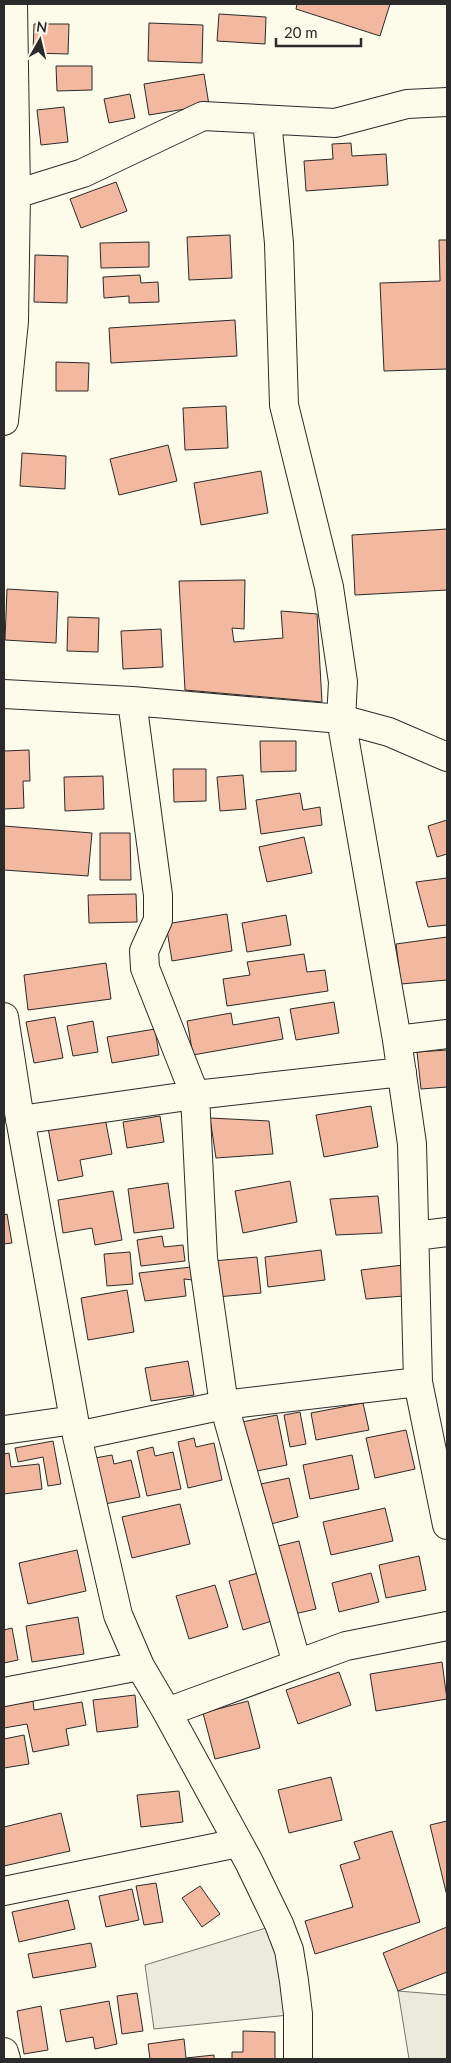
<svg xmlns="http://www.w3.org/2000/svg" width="451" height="2063" font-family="Lato,sans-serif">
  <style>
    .green { fill: #ecebdb; stroke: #74746e }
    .building { fill: #f2b8a0; stroke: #2b2b2b }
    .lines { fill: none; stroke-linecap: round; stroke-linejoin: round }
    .minor-casing { stroke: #2b2b2b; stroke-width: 30 }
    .minor { stroke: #fdfbea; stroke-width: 28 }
  </style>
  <rect width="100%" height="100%" fill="#fdfbea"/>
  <!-- green -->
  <path class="green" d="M 279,1924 L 298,2014 L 154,2029 L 145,1965 Z
    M 398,1991 L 447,1995 L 447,2059 L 409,2059 Z"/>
  <!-- building -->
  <path class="building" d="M 297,4 L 390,4 L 380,36 L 296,9 Z
    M 219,14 L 266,17 L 265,44 L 217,41 Z
    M 149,23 L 203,25 L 202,63 L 148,61 Z
    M 34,24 L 69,24 L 68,54 L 33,53 Z
    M 56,66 L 92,66 L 92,90 L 57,91 Z
    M 204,74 L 209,105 L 149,115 L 144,84 Z
    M 130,94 L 135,118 L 109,123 L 104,99 Z
    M 64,107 L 68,142 L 41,145 L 37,110 Z
    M 351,143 L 352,156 L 386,154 L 388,185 L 306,191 L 304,161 L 333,159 L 332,144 Z
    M 116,182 L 127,211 L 81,228 L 70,199 Z
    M 230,235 L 232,278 L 189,280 L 187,237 Z
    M 439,240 L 447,240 L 447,369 L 384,371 L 380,283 L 440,281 Z
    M 149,242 L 149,267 L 101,268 L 100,243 Z
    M 35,255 L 68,256 L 67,303 L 34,302 Z
    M 140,275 L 141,283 L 158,282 L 159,302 L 129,303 L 129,296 L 104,298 L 103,277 Z
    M 235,320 L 237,356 L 111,363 L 109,328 Z
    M 56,362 L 89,363 L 88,391 L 56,391 Z
    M 226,406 L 228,448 L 185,450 L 183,408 Z
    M 168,445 L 177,481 L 119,495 L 110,459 Z
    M 22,453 L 66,456 L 65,489 L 20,486 Z
    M 261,471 L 268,513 L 201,525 L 194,483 Z
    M 447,529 L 447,590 L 355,595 L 352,535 Z
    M 245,580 L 244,629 L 232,628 L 234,642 L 283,638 L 281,611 L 317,614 L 322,702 L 185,690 L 179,581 Z
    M 7,589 L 58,592 L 56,643 L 5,640 Z
    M 68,617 L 99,618 L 98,652 L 67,651 Z
    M 161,629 L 163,667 L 123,669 L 121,631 Z
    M 260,741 L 296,741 L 296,771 L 261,772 Z
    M 29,750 L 30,781 L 23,781 L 24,808 L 4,809 L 4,751 Z
    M 173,769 L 206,769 L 206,801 L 174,802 Z
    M 243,775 L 246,809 L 220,811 L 217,777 Z
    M 103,776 L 104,809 L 65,811 L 64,777 Z
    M 300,793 L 303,810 L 320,807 L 322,825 L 261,834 L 256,800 Z
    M 447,820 L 447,854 L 437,857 L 428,826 Z
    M 4,826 L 92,833 L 88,876 L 4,870 Z
    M 100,833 L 130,833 L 131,880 L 100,880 Z
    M 304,837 L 312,873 L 267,882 L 259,847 Z
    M 447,878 L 447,925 L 428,927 L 416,882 Z
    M 136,894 L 137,922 L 89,923 L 88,895 Z
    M 227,914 L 232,951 L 172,961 L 166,924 Z
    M 286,915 L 291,945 L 247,952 L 242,923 Z
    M 447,937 L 447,980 L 401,984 L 396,944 Z
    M 304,954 L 307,972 L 325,970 L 328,991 L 227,1006 L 223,979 L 250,975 L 247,962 Z
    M 106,963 L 111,999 L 28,1010 L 24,975 Z
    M 334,1002 L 339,1033 L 296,1040 L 290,1009 Z
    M 231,1013 L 233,1025 L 279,1017 L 283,1039 L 193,1055 L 187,1021 Z
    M 55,1017 L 63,1058 L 34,1063 L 26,1022 Z
    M 93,1021 L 98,1052 L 73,1056 L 67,1026 Z
    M 155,1029 L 159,1055 L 112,1063 L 107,1037 Z
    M 447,1050 L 447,1087 L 421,1089 L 417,1052 Z
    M 371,1106 L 378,1147 L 324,1157 L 316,1115 Z
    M 160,1116 L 164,1142 L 127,1148 L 123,1122 Z
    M 105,1118 L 112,1154 L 80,1160 L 83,1176 L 58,1181 L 48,1128 Z
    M 210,1118 L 269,1121 L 273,1154 L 216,1158 Z
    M 290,1181 L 297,1222 L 243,1233 L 235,1191 Z
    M 168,1183 L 174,1228 L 134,1233 L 128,1189 Z
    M 113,1191 L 122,1240 L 95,1245 L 92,1228 L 63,1233 L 58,1200 Z
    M 378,1196 L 382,1233 L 336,1235 L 330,1199 Z
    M 7,1214 L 12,1243 L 4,1244 L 4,1215 Z
    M 162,1236 L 164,1247 L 183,1245 L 185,1261 L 141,1266 L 137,1240 Z
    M 321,1250 L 325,1280 L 268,1287 L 265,1257 Z
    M 130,1252 L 133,1284 L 107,1286 L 104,1254 Z
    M 257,1257 L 261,1293 L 217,1297 L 213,1261 Z
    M 403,1265 L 404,1296 L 366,1299 L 361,1270 Z
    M 191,1267 L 193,1280 L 184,1279 L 186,1296 L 145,1301 L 139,1273 Z
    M 127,1290 L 134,1332 L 88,1340 L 81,1298 Z
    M 188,1361 L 194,1395 L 151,1401 L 145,1368 Z
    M 363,1403 L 369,1430 L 316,1440 L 311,1413 Z
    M 300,1412 L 306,1444 L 290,1447 L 284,1415 Z
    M 277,1415 L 287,1465 L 252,1472 L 242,1422 Z
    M 406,1430 L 415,1469 L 375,1478 L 366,1438 Z
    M 194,1438 L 196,1447 L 214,1443 L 222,1480 L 188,1488 L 178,1442 Z
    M 53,1441 L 61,1484 L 48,1486 L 43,1457 L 18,1462 L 15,1448 Z
    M 153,1447 L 155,1456 L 173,1452 L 181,1489 L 147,1496 L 137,1451 Z
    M 9,1453 L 11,1467 L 39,1464 L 42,1489 L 4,1494 L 4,1454 Z
    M 112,1455 L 114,1464 L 131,1460 L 140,1497 L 105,1504 L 95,1458 Z
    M 352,1455 L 359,1489 L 310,1499 L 303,1465 Z
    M 289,1478 L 298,1517 L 271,1524 L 261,1484 Z
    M 180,1504 L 190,1544 L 132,1558 L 122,1517 Z
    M 385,1508 L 393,1541 L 331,1555 L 323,1522 Z
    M 299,1541 L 316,1609 L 290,1615 L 274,1547 Z
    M 77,1550 L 86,1591 L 28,1604 L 19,1563 Z
    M 419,1556 L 426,1590 L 386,1598 L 379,1565 Z
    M 258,1573 L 272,1621 L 243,1630 L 229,1581 Z
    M 371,1573 L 379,1602 L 339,1612 L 332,1583 Z
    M 215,1585 L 228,1627 L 189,1639 L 176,1596 Z
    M 78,1617 L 84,1654 L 32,1662 L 26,1626 Z
    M 12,1628 L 18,1660 L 4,1663 L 4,1630 Z
    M 442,1662 L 447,1699 L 376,1711 L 370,1674 Z
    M 339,1672 L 351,1705 L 298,1724 L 286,1690 Z
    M 135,1695 L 138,1727 L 97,1732 L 93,1700 Z
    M 33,1701 L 34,1710 L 82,1702 L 86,1725 L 66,1729 L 69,1745 L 33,1752 L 27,1724 L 4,1728 L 4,1706 Z
    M 248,1701 L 260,1748 L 215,1759 L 203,1713 Z
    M 24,1735 L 29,1764 L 4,1768 L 4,1739 Z
    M 331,1777 L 342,1820 L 289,1833 L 278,1790 Z
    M 179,1791 L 183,1822 L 141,1827 L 137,1795 Z
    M 61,1813 L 70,1851 L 4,1866 L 4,1827 Z
    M 447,1821 L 447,1896 L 430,1825 Z
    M 392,1831 L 420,1922 L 315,1954 L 305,1921 L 353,1907 L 340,1865 L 360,1859 L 354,1842 Z
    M 156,1883 L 163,1922 L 144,1925 L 136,1886 Z
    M 200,1886 L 220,1914 L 202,1927 L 182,1898 Z
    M 132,1889 L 139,1920 L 106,1927 L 99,1896 Z
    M 68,1900 L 75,1929 L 19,1942 L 12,1912 Z
    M 447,1927 L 447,1972 L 398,1991 L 383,1953 Z
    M 91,1943 L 96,1967 L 33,1978 L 28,1954 Z
    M 137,1993 L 143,2031 L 122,2034 L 117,1996 Z
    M 109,2001 L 117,2044 L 95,2049 L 93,2037 L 66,2042 L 60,2010 Z
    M 41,2006 L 48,2050 L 24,2054 L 17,2011 Z
    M 243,2031 L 275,2032 L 275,2059 L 232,2059 L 232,2052 L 243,2052 Z
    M 184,2039 L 186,2058 L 214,2055 L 214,2059 L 150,2059 L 148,2044 Z"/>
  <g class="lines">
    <defs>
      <path id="minor" d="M 267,120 L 279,243 L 284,405 L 329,587 L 343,682 L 341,719 L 397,1040 L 412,1144 L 418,1382 L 447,1525
        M 16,194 L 83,173 L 203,116 L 335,123 L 407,104 L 447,102
        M 4,421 L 14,321 L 16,194 L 13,4
        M 4,694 L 132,701 L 341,719 L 389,732 L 447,757
        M 132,701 L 158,895 L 158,920 L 144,951 L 145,968 L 195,1095 L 203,1258 L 224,1405 L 297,1664
        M 4,1017 L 18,1107 L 77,1436 L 118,1615 L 140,1666 L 167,1712 L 249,1862 L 279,1924 L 289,1950 L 294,1981 L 298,2014 L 298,2059
        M 397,1040 L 447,1034
        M 20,1120 L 195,1095 L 402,1072
        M 415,1236 L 447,1232
        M 4,1430 L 74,1420
        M 77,1436 L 224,1405 L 418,1382
        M 4,1692 L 140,1666
        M 167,1712 L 346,1646 L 447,1626
        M 4,1891 L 238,1843
        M 4,2052 L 6,2059"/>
    </defs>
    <!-- minor casing -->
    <use href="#minor" class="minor-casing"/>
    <!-- minor -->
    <use href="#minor" class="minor"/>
  </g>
  <!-- border -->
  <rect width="451" height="2063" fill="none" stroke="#2b2b2b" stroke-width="10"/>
  <!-- north arrow -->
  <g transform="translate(40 40) rotate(8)" stroke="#fdfbea" stroke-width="4" paint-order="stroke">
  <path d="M0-4L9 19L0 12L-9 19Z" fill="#2b2b2b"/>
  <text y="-8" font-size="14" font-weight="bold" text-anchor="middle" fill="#2b2b2b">N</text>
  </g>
  <!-- scale -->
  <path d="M276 38v8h85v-8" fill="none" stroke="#2b2b2b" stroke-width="2.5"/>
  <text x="284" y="38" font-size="15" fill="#2b2b2b" stroke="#fdfbea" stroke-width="4" paint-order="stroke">20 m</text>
</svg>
